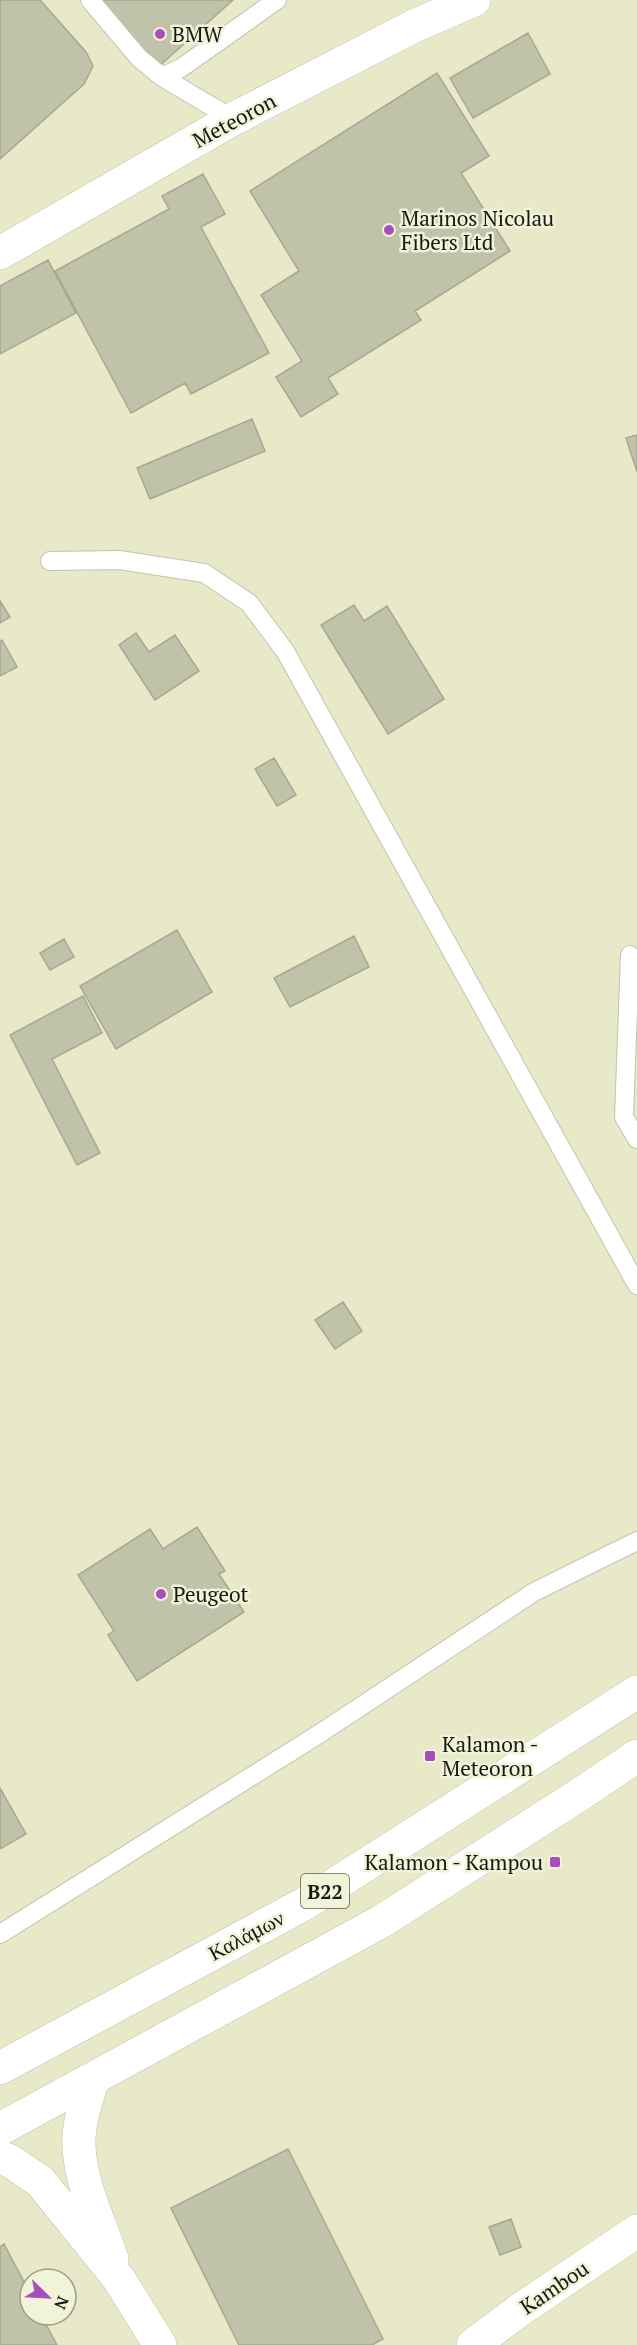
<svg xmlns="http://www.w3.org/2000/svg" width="637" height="2345" font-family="'PT Serif',serif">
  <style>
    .built { fill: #e7e9c8; fill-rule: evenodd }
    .building { fill: #c0c2a9; stroke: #a7a890; stroke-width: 1.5 }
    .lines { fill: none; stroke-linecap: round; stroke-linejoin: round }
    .service-casing { stroke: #c2c4ab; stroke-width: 20 }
    .minor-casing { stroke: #c2c4ab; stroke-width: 34 }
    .tertiary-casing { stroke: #c2c4ab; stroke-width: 34 }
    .primary-casing { stroke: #c2c4ab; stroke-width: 34 }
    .service { stroke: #fff; stroke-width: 18 }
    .minor { stroke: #fff; stroke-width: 33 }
    .tertiary { stroke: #fff; stroke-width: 33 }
    .primary { stroke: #fff; stroke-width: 33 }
    .poi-dot { fill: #a84eba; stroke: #f2f4da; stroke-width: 2 }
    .labels { text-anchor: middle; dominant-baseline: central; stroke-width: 5; stroke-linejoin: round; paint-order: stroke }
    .shield { fill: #f2f4da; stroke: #595b4d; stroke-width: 1.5 }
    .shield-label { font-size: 20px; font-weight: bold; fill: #181910 }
    .poi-label { font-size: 21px; fill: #181910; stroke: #f2f4da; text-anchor: start }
    .street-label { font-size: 21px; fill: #181910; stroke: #f2f4da }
  </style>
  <rect width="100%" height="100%" fill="#f2f4da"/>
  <!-- built -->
  <path class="built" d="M 0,0 L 637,0 L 637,2345 L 0,2345 ZM 30,2279 L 66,2279 L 66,2315 L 30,2315 Z"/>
  <!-- building -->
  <path class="building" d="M 0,0 L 40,0 L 86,52 L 93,66 L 84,84 L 0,159 Z
    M 95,0 L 233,0 L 156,69 Z
    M 528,33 L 550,74 L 473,118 L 450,78 Z
    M 437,73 L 489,156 L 461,173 L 510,251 L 415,311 L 421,320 L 328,378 L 338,394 L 301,417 L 276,377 L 302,361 L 261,295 L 299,271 L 250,191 Z
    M 203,174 L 225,214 L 201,227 L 269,353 L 191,394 L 185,383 L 131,413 L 55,271 L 169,209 L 162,196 Z
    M 48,260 L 76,313 L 0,354 L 0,286 Z
    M 252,419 L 265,451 L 150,499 L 137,468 Z
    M 637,435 L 637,472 L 626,438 Z
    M 0,601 L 10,617 L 0,623 Z
    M 354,605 L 364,621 L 387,606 L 444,699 L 388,734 L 321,625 Z
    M 136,633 L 149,652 L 175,635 L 199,671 L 155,700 L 119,645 Z
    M 2,640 L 17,667 L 0,676 L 0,642 Z
    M 274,758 L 296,795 L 277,806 L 255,769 Z
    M 177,930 L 212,992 L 116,1049 L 80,986 Z
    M 354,936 L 369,967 L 290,1007 L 274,978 Z
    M 64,939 L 74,957 L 50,970 L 40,953 Z
    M 83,996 L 102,1033 L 52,1059 L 100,1153 L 77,1165 L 10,1035 Z
    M 343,1302 L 362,1331 L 335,1349 L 315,1320 Z
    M 197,1527 L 225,1571 L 219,1574 L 244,1612 L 137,1681 L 108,1635 L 114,1631 L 78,1575 L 150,1529 L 163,1549 Z
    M 0,1788 L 26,1834 L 0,1849 Z
    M 288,2149 L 383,2339 L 372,2345 L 239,2345 L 171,2208 Z
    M 511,2219 L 521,2247 L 500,2255 L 489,2227 Z
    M 4,2244 L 30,2293 L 30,2315 L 41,2315 L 57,2345 L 0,2345 L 0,2247 Z"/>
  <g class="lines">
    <defs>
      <path id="service" d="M 90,0 L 139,58 L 162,77 L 233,119
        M 162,77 L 181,68 L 277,0
        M 50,561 L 119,560 L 204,573 L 249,603 L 285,651 L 637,1285
        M 630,955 L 624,1117 L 637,1139
        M 0,1934 L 319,1734 L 534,1592 L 637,1541"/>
      <path id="minor" d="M 0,253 L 233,119 L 416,25 L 474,0"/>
      <path id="tertiary" d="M 473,2345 L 521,2309 L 637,2231"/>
      <path id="primary" d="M 0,2068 L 304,1904 L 637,1692
        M 93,2079 C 87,2098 80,2117 79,2138 C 77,2176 100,2223 112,2259
        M 0,2129 L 382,1921 L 582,1793 L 637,1756
        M 0,2157 L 10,2161 L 40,2181 L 119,2279 L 160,2345"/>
    </defs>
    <!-- service casing -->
    <use href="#service" class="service-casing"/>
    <!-- minor casing -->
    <use href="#minor" class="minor-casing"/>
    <!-- tertiary casing -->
    <use href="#tertiary" class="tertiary-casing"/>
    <!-- primary casing -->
    <use href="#primary" class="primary-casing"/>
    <!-- service -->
    <use href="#service" class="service"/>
    <!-- minor -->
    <use href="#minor" class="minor"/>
    <!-- tertiary -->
    <use href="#tertiary" class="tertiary"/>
    <!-- primary -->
    <use href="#primary" class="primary"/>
  </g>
  <!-- markers -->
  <g class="poi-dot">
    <circle cx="160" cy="34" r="6"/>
    <circle cx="389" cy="230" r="6"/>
    <circle cx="161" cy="1594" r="6"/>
    <rect x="424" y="1750" width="12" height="12" rx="3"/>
    <rect x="549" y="1856" width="12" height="12" rx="3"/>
  </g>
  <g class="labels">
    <!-- shield labels -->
    <rect class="shield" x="301" y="1874" width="48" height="34" rx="4.5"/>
    <g class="shield-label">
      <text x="325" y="1891">B22</text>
    </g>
    <!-- poi labels -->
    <g class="poi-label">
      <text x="172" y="34">BMW</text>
      <text x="401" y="218">Marinos Nicolau<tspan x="401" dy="24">Fibers Ltd</tspan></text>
      <text x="173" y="1594">Peugeot</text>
      <text x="442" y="1744">Kalamon -<tspan x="442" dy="24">Meteoron</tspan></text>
      <text x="543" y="1862" text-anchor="end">Kalamon - Kampou</text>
    </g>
    <!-- street labels -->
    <g class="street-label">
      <text transform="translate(234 120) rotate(-28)">Meteoron</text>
      <text transform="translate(246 1935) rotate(-28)">Καλάμων</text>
      <text transform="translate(554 2287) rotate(-34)">Kambou</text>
    </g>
  </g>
  <!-- north arrow -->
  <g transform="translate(48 2297) rotate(114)"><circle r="28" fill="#f2f4da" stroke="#9b9c89" stroke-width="1.5"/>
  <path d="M0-4.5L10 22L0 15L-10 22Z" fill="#a84eba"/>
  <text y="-9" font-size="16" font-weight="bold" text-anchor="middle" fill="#181910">N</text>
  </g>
</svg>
